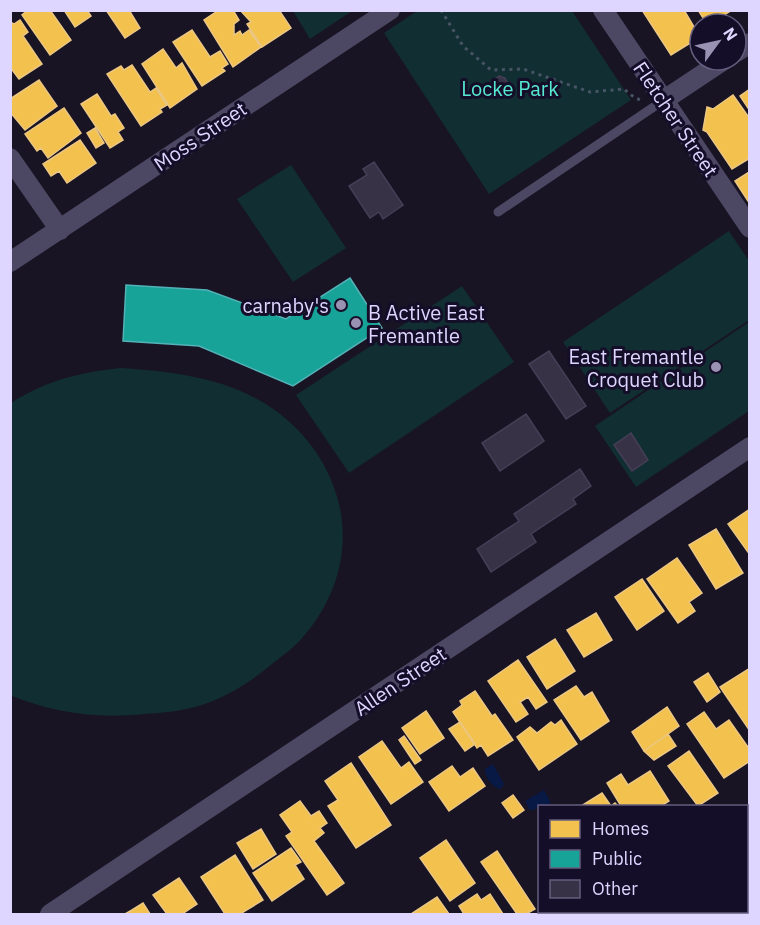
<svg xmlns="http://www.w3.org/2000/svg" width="760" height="925" font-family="'IBM Plex Sans',sans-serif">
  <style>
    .green { fill: #112e32 }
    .water { fill: #081946 }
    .homes { fill: #f2c14e; stroke: #ecc783; stroke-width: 1.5 }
    .public { fill: #17a398; stroke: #53b2b7; stroke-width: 1.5 }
    .building { fill: #373245; stroke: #453f57; stroke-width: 1.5 }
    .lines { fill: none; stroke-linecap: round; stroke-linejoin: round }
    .path { stroke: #475465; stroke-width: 3; stroke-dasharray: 3 4.5; stroke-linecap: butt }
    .lane { stroke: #4c4864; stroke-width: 9 }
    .street { stroke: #4c4864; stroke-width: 20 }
    .poi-dot { fill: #9992b2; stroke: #150e29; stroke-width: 2 }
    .labels { text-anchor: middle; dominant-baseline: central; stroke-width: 6; stroke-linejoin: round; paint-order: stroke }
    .park-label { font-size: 20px; fill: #58e9d2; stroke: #150e29 }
    .street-label { font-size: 20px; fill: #ded6ff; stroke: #150e29 }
    .poi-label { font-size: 20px; fill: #ded6ff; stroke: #150e29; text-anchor: end }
  </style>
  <rect width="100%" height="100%" fill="#181423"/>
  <!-- green -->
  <path class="green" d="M 293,11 L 352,11 L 310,39 Z
    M 417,11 L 572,11 L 631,100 L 489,194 L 384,33 Z
    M 291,165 L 346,248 L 293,282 L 237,199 Z
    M 729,231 L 749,261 L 749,320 L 610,413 L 563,342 Z
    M 462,286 L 514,362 L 349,473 L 296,395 Z
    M 749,322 L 749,411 L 636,487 L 595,426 Z
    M 120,368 C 166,371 215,376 257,399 C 291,417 320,449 333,485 C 354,538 340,595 303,637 C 295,647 282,656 272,664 C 252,681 227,697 202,705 C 183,711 163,713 144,714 C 99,719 52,713 10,695 L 11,403 C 47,380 78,373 120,368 Z"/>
  <!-- water -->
  <path class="water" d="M 493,764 L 504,784 L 501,789 C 492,788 485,777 485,769 Z
    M 544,790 L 551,803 L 530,811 L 525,801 Z"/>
  <!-- homes -->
  <path class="homes" d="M 28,10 L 50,10 L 71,40 L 50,55 L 22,15 Z
    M 64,10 L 87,10 L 91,16 L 75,27 Z
    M 106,10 L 129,10 L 140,28 L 125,38 Z
    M 219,10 L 233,10 L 239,20 L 234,24 L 234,35 L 240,31 L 242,35 L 249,30 L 261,47 L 233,67 L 204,20 Z
    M 240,10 L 279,10 L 291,28 L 262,47 L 247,24 L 251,22 Z
    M 642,10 L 684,10 L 700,37 L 671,55 Z
    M 698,10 L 732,10 L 710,24 L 707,24 Z
    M 20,20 L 28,32 L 23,36 L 42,64 L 19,79 L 10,67 L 10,22 L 14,24 Z
    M 192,30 L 210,57 L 220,51 L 228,64 L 222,68 L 225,71 L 202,86 L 173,42 Z
    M 163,49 L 176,68 L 182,63 L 197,89 L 170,108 L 142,64 Z
    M 132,65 L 150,92 L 156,88 L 167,105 L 160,109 L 162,112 L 141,126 L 107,74 L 121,66 L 124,70 Z
    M 39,80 L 57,106 L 25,130 L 10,112 L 10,99 Z
    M 750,89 L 750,111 L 740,96 Z
    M 97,94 L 111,116 L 115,114 L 124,128 L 118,132 L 123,140 L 110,148 L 81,104 Z
    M 733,95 L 750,119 L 750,158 L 732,169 L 707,132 L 703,130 L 707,107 L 713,109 Z
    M 64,108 L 81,133 L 48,158 L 41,148 L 37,151 L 25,134 Z
    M 95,128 L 104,143 L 96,148 L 87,133 Z
    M 80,140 L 96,163 L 67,183 L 59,171 L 51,176 L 43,164 Z
    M 749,172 L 750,200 L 748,201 L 735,181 Z
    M 750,509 L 750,555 L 728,524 Z
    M 716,529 L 743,573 L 716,589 L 689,545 Z
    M 677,558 L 702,593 L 689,602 L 695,611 L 678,623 L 647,579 Z
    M 642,579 L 664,611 L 637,630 L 615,597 Z
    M 596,613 L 612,640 L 584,657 L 567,630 Z
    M 555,639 L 575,671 L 547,689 L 527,657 Z
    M 518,660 L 547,702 L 536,709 L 528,697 L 520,702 L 528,714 L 516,722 L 488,681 Z
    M 750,668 L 750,731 L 720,687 Z
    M 708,673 L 720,692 L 707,702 L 694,682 Z
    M 576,686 L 584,697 L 592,692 L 609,721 L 581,740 L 554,700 Z
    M 475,691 L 492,716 L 495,714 L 513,740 L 488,756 L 481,745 L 477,748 L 453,712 L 462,705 L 460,701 Z
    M 667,707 L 679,726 L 644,751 L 632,732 Z
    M 426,711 L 444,738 L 420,754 L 402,728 Z
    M 704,712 L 716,729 L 729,720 L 750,750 L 750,761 L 724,778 L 687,724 Z
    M 561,720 L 577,744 L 539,770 L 517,737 L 530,727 L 537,733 L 551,722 L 555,725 Z
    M 460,722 L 475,744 L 465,751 L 449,729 Z
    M 668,734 L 676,746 L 654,760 L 644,751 Z
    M 404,736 L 421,760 L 415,764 L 399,740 Z
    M 382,741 L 401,768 L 409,762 L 423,782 L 391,804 L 359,757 Z
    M 689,751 L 718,793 L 698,806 L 668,766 Z
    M 351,763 L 391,825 L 356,848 L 328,806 L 338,800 L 325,781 Z
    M 452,766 L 460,777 L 473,768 L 485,786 L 449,811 L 429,782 Z
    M 650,771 L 669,801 L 661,806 L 621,806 L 607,783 L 621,774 L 628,785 Z
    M 602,793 L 611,806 L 615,803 L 618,806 L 581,806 Z
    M 513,795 L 524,810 L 513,818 L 502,803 Z
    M 300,801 L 311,816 L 319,811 L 327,823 L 320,828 L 324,833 L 314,841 L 344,883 L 327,895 L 286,836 L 292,832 L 280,815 Z
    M 261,829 L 276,854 L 253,869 L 237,843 Z
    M 446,840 L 475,883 L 450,901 L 420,858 Z
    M 291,848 L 301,862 L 295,865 L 304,879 L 272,901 L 253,873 Z
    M 497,851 L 535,909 L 526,914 L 517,914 L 481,862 Z
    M 235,855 L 263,900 L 240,914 L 225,914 L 201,877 Z
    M 750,870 L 750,902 L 746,898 L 746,872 Z
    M 179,878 L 197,904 L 182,914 L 167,914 L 153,895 Z
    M 477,894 L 481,900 L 490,894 L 503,914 L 464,914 L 459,906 Z
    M 437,897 L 449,914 L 411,914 Z
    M 143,903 L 150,914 L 125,914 L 132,910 Z
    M 693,912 L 734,912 L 736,914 L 695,914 Z"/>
  <!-- public -->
  <path class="public" d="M 350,278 L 382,328 L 293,386 L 199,346 L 123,341 L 126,285 L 207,290 L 286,319 Z"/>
  <!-- building -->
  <path class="building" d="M 499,76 L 505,78 L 508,84 L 505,89 L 498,90 L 493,86 L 494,80 Z
    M 374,162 L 403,205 L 383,219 L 379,212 L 370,218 L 349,186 L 367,175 L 363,169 Z
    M 549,351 L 586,406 L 566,419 L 529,364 Z
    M 526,414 L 544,441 L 500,471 L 482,443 Z
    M 631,433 L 648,460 L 632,471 L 614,445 Z
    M 580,469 L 591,486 L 573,499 L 576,504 L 531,534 L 536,542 L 491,572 L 477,549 L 519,521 L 514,514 Z"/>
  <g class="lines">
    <!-- path -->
    <path class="path" d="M 441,10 L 463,46 L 491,70 L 523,69 L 590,92 L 624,89 L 635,98 L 641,100"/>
    <!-- lane -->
    <path class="lane" d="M 498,212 L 664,100"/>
    <!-- street -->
    <path class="street" d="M 603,10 L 750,228
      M 736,52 L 750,43
      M 664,100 L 724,60
      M 10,158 L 60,230
      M 10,262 L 390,10
      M 746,828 L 750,826
      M 50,914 L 750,447
      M 616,914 L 620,912"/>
  </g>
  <!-- markers -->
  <g class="poi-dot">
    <circle cx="341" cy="305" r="6"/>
    <circle cx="356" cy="323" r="6"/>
    <circle cx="716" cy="367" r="6"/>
  </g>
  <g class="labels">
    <!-- park labels -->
    <g class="park-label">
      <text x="510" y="88">Locke Park</text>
    </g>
    <!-- street labels -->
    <g class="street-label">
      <text transform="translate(676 119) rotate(56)">Fletcher Street</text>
      <text transform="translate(200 136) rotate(-34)">Moss Street</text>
      <text transform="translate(400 681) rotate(-34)">Allen Street</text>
    </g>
    <!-- poi labels -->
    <g class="poi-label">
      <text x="329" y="305">carnaby's</text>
      <text x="368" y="312" text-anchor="start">B Active East<tspan x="368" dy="23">Fremantle</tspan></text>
      <text x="704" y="356">East Fremantle<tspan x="704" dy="23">Croquet Club</tspan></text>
    </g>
  </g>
  <!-- border -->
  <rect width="760" height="925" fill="none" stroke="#ded6ff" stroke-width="24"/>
  <!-- legend -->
  <rect x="538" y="805" width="210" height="108" fill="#150e29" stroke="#655e7f" stroke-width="1.5"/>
  <rect x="550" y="820" width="30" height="18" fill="#f2c14e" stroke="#655e7f" stroke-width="1.5"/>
  <text x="592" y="835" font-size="18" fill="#ded6ff">Homes</text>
  <rect x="550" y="850" width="30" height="18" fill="#17a398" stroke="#655e7f" stroke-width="1.5"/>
  <text x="592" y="865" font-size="18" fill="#ded6ff">Public</text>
  <rect x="550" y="880" width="30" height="18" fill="#373245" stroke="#655e7f" stroke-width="1.5"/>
  <text x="592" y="895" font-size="18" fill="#ded6ff">Other</text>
  <!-- north arrow -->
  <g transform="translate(718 42) rotate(57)"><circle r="28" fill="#150e29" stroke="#655e7f" stroke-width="1.5"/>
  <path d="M0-4.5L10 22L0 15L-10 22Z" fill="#9992b2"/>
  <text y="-9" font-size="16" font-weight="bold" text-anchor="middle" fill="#ded6ff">N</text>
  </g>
</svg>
